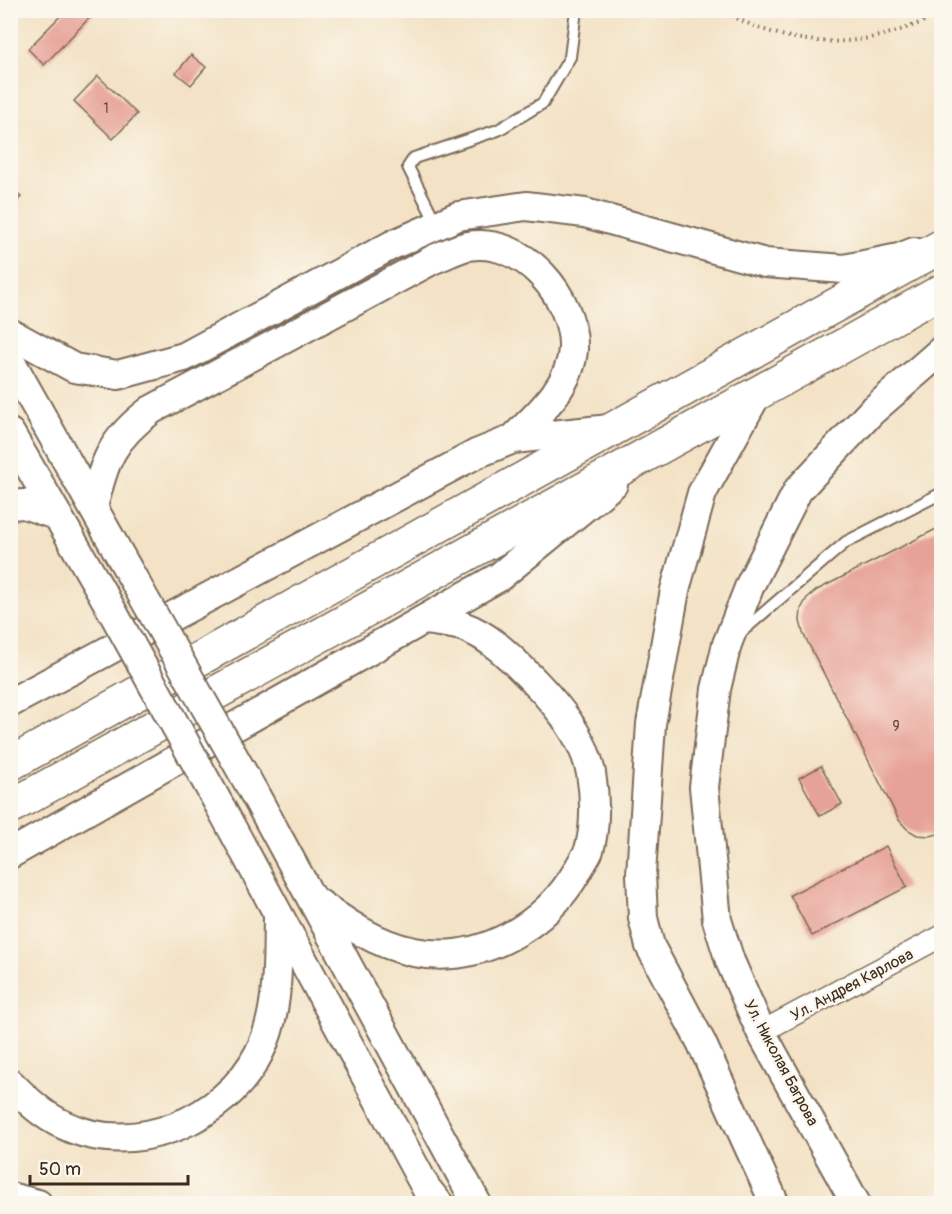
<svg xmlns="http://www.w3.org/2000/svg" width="952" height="1214" font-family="Pangolin,sans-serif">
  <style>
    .building { fill: #e7a297 }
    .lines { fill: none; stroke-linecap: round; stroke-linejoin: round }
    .lane-casing { stroke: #7b6a58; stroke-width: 14 }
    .street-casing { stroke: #7b6a58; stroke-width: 24 }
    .secondary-casing { stroke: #7b6a58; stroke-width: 32 }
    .primary-casing { stroke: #7b6a58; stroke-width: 36 }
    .path { stroke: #7b6a58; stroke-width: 4; stroke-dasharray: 1.5 4.5; stroke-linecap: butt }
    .lane { stroke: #fff; stroke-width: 10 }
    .street { stroke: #fff; stroke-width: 21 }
    .secondary { stroke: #fff; stroke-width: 28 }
    .primary { stroke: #fff; stroke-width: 33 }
    .secondary-bridge-casing { stroke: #7b6a58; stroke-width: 32; stroke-linecap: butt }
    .secondary-bridge { stroke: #fff; stroke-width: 28 }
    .labels { text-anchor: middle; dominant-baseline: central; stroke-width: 5; stroke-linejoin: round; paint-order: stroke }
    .number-label { font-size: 14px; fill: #66483c }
    .street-label { font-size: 16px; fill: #3b2a1e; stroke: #fbf7ec }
  </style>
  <rect width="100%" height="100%" fill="#fbf7ec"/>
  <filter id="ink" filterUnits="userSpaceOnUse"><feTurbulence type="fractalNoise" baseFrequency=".0167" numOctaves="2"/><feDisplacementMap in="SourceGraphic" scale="12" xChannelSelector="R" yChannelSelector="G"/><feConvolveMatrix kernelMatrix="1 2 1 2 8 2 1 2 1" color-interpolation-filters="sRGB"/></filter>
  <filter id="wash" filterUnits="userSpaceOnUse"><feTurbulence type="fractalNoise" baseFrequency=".008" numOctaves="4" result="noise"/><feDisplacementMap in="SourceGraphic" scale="24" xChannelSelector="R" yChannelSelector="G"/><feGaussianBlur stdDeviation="1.35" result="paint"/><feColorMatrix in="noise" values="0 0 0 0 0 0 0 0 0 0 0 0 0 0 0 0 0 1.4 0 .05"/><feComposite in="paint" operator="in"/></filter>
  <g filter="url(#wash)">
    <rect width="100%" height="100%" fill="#f3e2c5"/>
    <g id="blocks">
      <!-- building -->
      <path class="building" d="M 66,10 L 97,10 L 44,65 L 28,49 Z
        M 191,55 L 206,67 L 191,85 L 176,73 Z
        M 98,76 L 137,114 L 113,139 L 74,101 Z
        M 10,187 L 21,197 L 10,208 Z
        M 942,526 L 942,833 L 930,836 L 917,835 L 907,829 L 899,820 L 803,633 L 800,621 L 801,609 L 807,598 L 817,590 Z
        M 821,766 L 842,804 L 820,816 L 799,778 Z
        M 886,846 L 907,887 L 812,936 L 790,895 Z"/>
    </g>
  </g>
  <g filter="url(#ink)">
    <use href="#blocks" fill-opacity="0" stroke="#7b6a58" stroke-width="1.5"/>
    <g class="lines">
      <defs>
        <path id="lane" d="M 437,225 L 408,167 L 414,158 L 498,130 L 543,103 L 570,57 L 576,10
          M 739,634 L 846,542 L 942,493"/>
        <path id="street" d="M 761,1032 L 942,936"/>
        <path id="secondary" d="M 10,333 L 74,368 L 118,375 L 184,357 L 392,245 L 458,216 L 526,206 L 585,213 L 765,263 L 844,269 L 899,258 L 914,252
          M 10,360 L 131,575
          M 758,392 L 702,493 L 675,590 L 651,724 L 641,874 L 643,918 L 650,946 L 701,1042 L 775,1204
          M 10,433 L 105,598
          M 10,505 L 24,504 L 58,516
          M 93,507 C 105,460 111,440 151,410 L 434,259 C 445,255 457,248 468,246 C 523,236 575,298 573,349 C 571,386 537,415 513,439
          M 10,703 L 476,454 L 513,439 L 610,429
          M 253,791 L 477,1204
          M 221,808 L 426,1188 L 439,1204
          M 10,854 L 499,577 L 613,484
          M 314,900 C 346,923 375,944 414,952 C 480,965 546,926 578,870 C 581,863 587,856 589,850 C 596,827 595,796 591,773 C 584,737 558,706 534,681 C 513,660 491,636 462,626 C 451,623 438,622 426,620
          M 10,1083 C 26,1099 43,1116 64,1125 C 134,1159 225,1120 259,1053 C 280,1013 277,961 278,918
          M 10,1197 L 38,1204
          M 856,1204 L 761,1032 L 730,961 L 717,920 L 704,787 L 716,689 L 727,644 L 750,585 L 798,490 L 871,412 L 942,350"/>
        <path id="primary" d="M 10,764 L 942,246
          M 10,807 L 942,291"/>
      </defs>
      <!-- lane casing -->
      <use href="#lane" class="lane-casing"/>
      <!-- street casing -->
      <use href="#street" class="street-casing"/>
      <!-- secondary casing -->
      <use href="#secondary" class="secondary-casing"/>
      <!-- primary casing -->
      <use href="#primary" class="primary-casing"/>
      <!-- path -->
      <path class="path" d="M 721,10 C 796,52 864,51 942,13"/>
      <!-- lane -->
      <use href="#lane" class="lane"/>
      <!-- street -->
      <use href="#street" class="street"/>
      <!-- secondary -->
      <use href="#secondary" class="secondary"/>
      <!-- primary -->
      <use href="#primary" class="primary"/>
      <defs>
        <path id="secondary-bridge" d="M 131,575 L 253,791
          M 105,598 L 221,808"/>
      </defs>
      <!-- secondary-bridge casing -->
      <use href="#secondary-bridge" class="secondary-bridge-casing"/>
      <!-- secondary-bridge -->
      <use href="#secondary-bridge" class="secondary-bridge"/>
    </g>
  </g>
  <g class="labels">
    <!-- number labels -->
    <g class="number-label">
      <text x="106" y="108">1</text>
      <text x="896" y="726">9</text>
    </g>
    <!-- street labels -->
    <g class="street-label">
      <text transform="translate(852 985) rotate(-28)">Ул. Андрея Карлова</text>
      <text transform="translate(781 1063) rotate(62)">Ул. Николая Багрова</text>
    </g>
  </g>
  <!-- margin -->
  <rect width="952" height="1214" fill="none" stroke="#fbf7ec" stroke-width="36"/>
  <!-- scale -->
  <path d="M30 1175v9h158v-9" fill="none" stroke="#3b2a1e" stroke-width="3"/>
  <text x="39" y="1175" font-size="18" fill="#3b2a1e" stroke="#fbf7ec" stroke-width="4.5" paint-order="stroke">50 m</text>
</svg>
